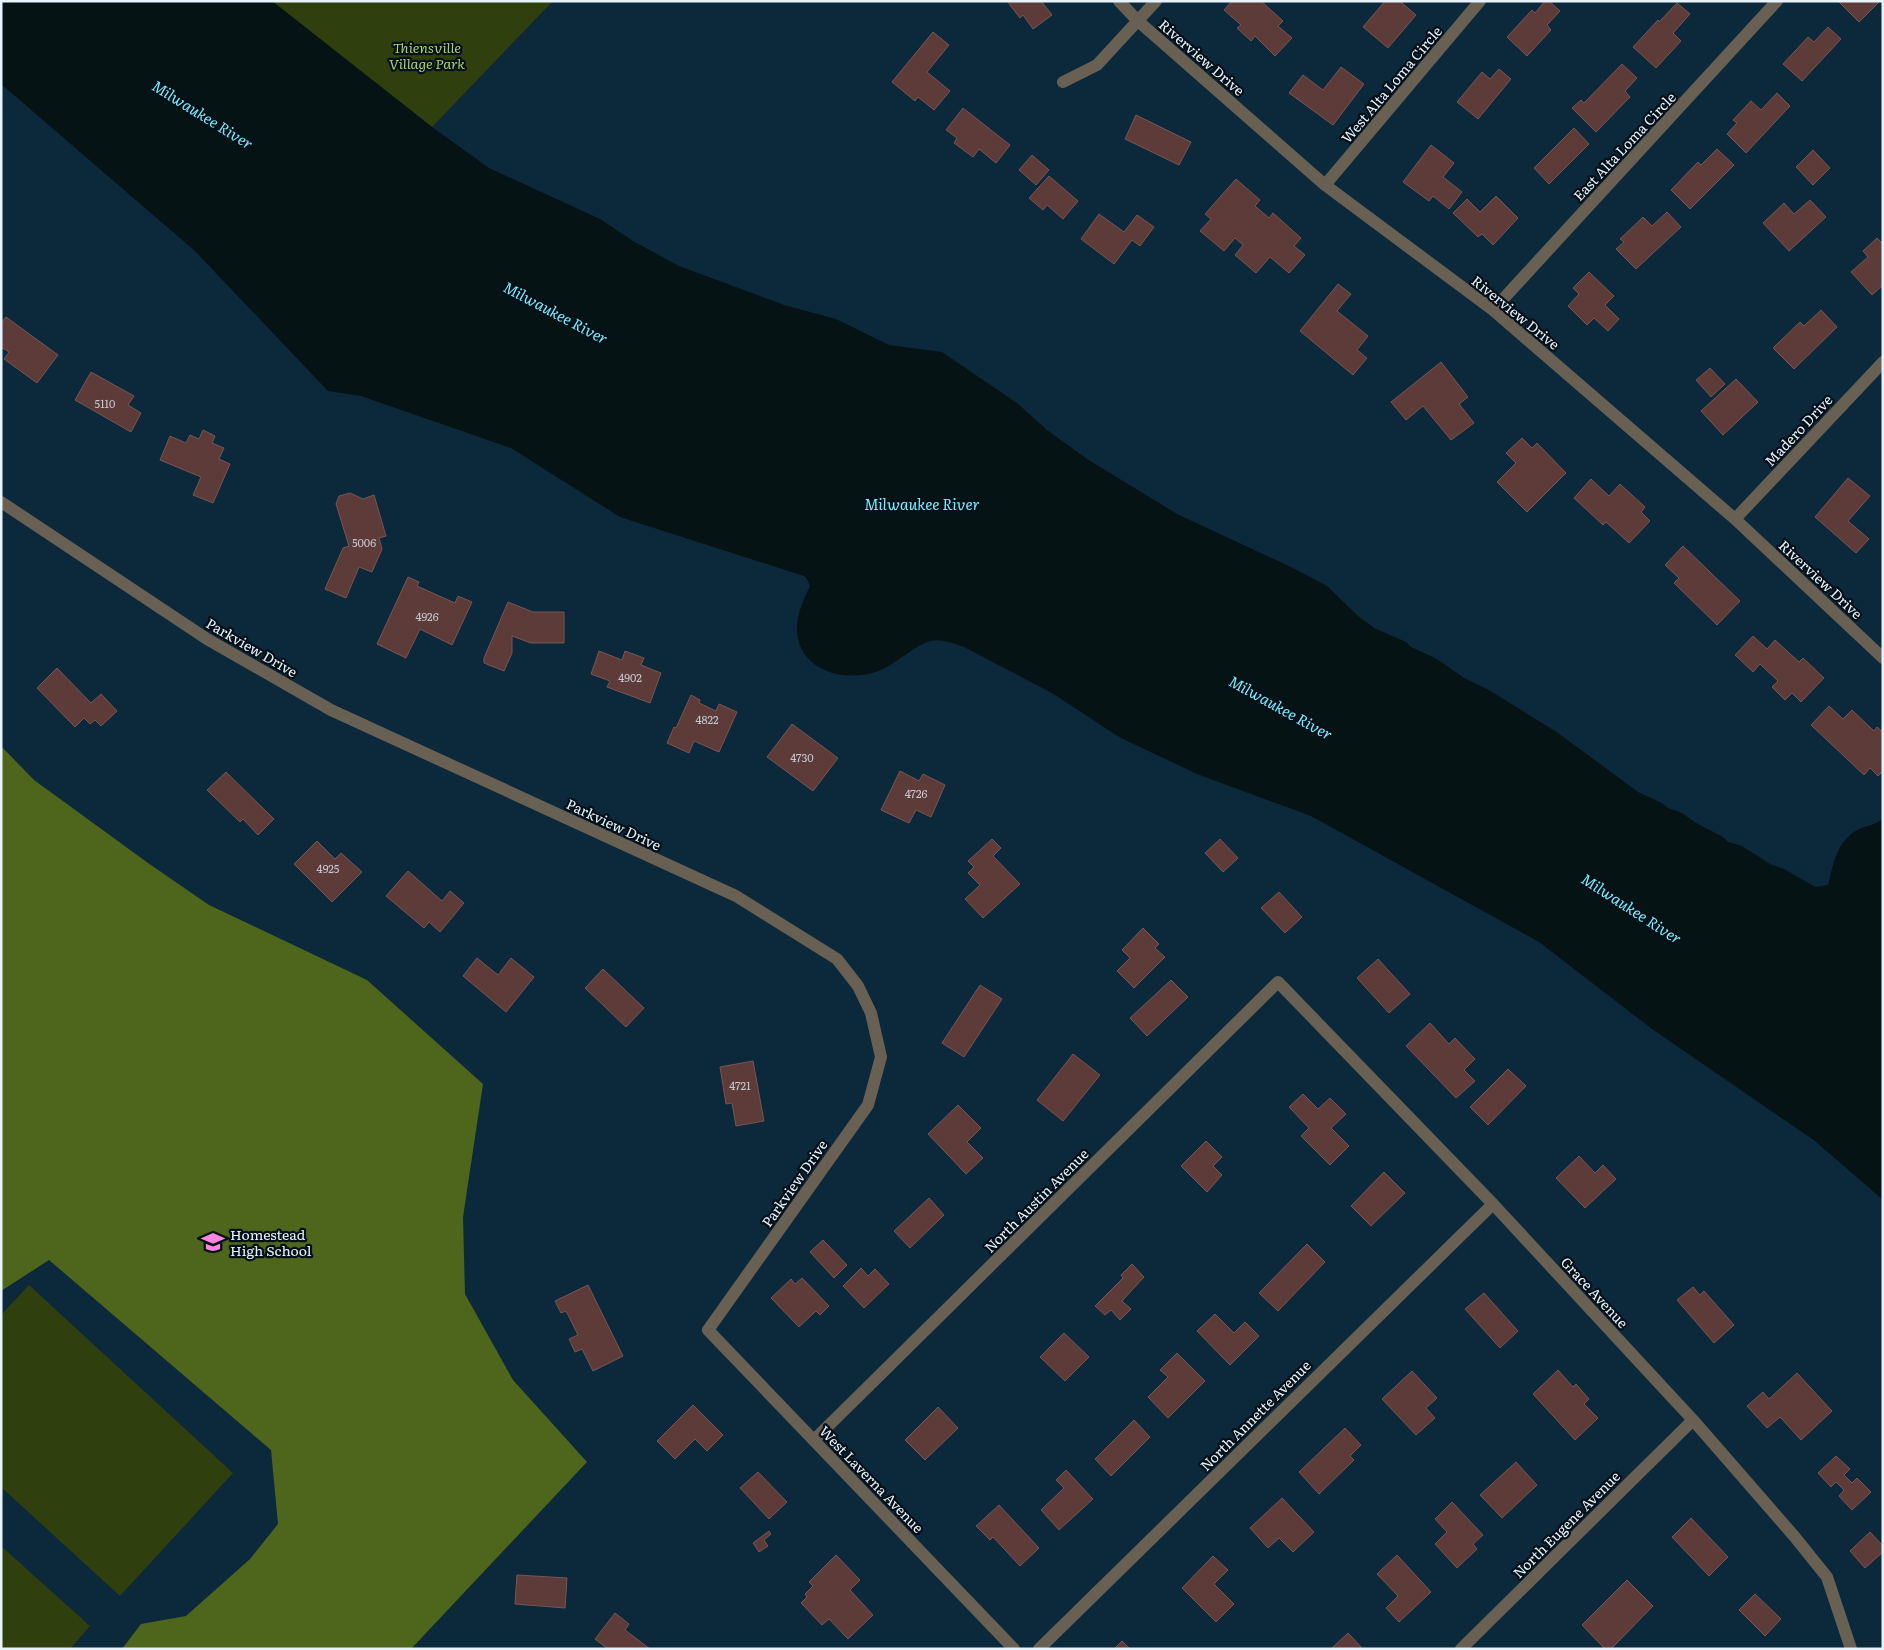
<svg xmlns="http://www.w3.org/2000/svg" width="1884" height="1650" font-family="Literata,serif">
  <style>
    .green { fill: #2f3f0e }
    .forest { fill: #4d661b }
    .water { fill: #051315 }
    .building { fill: #5d3b39; stroke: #795553 }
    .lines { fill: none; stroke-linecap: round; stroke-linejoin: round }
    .minor { stroke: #696054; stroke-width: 12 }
    .labels { text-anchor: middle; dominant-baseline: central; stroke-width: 4.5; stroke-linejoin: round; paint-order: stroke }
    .number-label { font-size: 11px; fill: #c4c6cd }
    .park-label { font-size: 14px; font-style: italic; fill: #aacf6b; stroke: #051018 }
    .street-label { font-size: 14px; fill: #e7f4fe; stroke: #051018 }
    .poi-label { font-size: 14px; fill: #e7f4fe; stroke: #051018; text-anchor: start }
    .water-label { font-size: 15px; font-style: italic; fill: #79eeff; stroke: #051018 }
  </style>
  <rect width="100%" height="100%" fill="#0c283b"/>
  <!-- green -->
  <path class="green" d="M 272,1 L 553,1 L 432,127 Z
    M 29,1285 L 233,1473 L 120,1596 L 1,1487 L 1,1315 Z
    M 1,1546 L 90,1626 L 70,1649 L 1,1649 Z"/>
  <!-- forest -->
  <path class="forest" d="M 1,746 L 34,780 L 148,863 L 209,905 L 367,980 L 483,1084 L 463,1217 L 465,1294 L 513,1380 L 587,1462 L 411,1649 L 122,1649 L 141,1624 L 186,1616 L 250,1559 L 278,1524 L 271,1450 L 49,1260 L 1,1291 Z"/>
  <!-- water -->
  <path class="water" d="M 1,1 L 272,1 L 432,127 L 489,168 L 600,219 L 633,241 L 679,266 L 784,305 L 836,319 L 889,345 L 942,352 L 1017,403 L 1047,430 L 1087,459 L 1177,514 L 1291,567 L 1327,586 L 1358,616 L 1374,628 L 1406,642 L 1411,647 L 1437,659 L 1464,678 L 1489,690 L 1558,733 L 1638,792 L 1662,803 L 1668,808 L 1682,813 L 1696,823 L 1723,837 L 1728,842 L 1742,846 L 1770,864 L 1784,869 L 1815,887 L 1828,885 C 1833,865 1837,841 1857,830 C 1867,825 1873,826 1883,819 L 1883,1200 L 1815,1141 L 1652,1029 L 1539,942 L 1311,816 L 1197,774 L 1119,737 L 1052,693 L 964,647 C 955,644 941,638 931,641 C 913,646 901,660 885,668 C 850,686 795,672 797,626 C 798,611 804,599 810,586 L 807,579 L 804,576 L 620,517 L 511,448 L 361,396 L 328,391 L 195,251 L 1,84 Z"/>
  <!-- building -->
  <path class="building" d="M 1007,1 L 1041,1 L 1052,15 L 1033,29 L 1023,15 L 1020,18 Z
    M 1232,1 L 1261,1 L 1283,21 L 1278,26 L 1292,38 L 1275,56 L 1255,36 L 1251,41 L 1237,28 L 1241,25 L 1224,10 Z
    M 1385,1 L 1403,1 L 1402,3 L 1416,15 L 1388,48 L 1363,27 Z
    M 1545,1 L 1549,1 L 1560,11 L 1547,25 L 1551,30 L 1527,56 L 1507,37 L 1532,10 L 1535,13 Z
    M 1838,1 L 1880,1 L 1859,22 Z
    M 1677,3 L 1690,14 L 1673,33 L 1681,41 L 1656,68 L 1633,47 L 1658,20 L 1659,22 Z
    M 1828,27 L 1841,39 L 1802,81 L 1783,64 L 1808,37 L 1814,42 Z
    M 933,32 L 949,45 L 927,72 L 950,91 L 934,110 L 918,97 L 915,101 L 892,82 Z
    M 1622,64 L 1637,78 L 1625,91 L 1630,97 L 1596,132 L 1572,108 L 1581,100 L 1584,103 Z
    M 1341,67 L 1364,84 L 1333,125 L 1289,93 L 1303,75 L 1323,90 Z
    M 1499,69 L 1511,79 L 1478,119 L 1457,102 L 1482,72 L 1490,79 Z
    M 1777,93 L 1790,106 L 1746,153 L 1727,134 L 1737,123 L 1733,120 L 1751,101 L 1761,110 Z
    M 963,108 L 1010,145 L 996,163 L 979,149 L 973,157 L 954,143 L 957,138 L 946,130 Z
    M 1136,115 L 1191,142 L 1179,165 L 1125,139 Z
    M 1574,128 L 1589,144 L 1549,184 L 1534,168 Z
    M 1431,145 L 1454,163 L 1443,177 L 1462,192 L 1449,209 L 1433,196 L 1429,201 L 1403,182 Z
    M 1717,149 L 1734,165 L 1690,209 L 1671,190 L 1698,162 L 1701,165 Z
    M 1813,150 L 1830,168 L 1813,185 L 1796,167 Z
    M 1032,155 L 1049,170 L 1036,185 L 1019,170 Z
    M 1049,176 L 1078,201 L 1063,219 L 1047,205 L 1043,210 L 1029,198 Z
    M 1236,179 L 1260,200 L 1255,206 L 1269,218 L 1273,213 L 1301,238 L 1294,246 L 1305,255 L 1289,273 L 1270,257 L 1256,273 L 1235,255 L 1243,245 L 1235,238 L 1224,251 L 1200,231 L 1211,219 L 1205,214 Z
    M 1496,196 L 1518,218 L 1493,245 L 1482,234 L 1478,237 L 1453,213 L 1467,199 L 1480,212 Z
    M 1810,200 L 1826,217 L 1789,251 L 1763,223 L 1784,203 L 1794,214 Z
    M 1667,212 L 1681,227 L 1636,269 L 1616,249 L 1624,242 L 1620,239 L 1643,217 L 1652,226 Z
    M 1099,214 L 1124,232 L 1137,215 L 1154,227 L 1140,246 L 1132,240 L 1114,264 L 1081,239 Z
    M 1877,238 L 1883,244 L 1883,285 L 1872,295 L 1851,272 L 1868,257 L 1863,251 Z
    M 1589,272 L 1614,296 L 1605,305 L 1619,319 L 1608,331 L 1594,318 L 1587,325 L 1568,306 L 1579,294 L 1573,288 Z
    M 1338,284 L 1351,294 L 1337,311 L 1368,336 L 1357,350 L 1367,358 L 1353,375 L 1300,331 Z
    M 1821,310 L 1837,327 L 1794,369 L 1773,348 L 1800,322 L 1804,326 Z
    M 6,317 L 58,355 L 37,383 L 4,359 L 9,352 L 1,347 L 1,323 Z
    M 1441,362 L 1468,397 L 1459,404 L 1474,423 L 1451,440 L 1423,406 L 1406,420 L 1391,402 Z
    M 1710,368 L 1725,384 L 1711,397 L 1696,380 Z
    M 91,372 L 134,396 L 128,405 L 141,413 L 131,432 L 75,400 Z
    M 1736,379 L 1758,402 L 1723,435 L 1701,411 Z
    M 203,430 L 215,436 L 212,443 L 224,448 L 219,459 L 230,464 L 213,503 L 193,495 L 201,477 L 160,460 L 170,436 L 186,443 L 190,435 L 199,439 Z
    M 1522,438 L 1532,448 L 1537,443 L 1566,473 L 1527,512 L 1497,482 L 1516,463 L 1506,453 Z
    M 1848,478 L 1870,496 L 1848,521 L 1869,539 L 1856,553 L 1815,517 Z
    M 1591,479 L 1609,496 L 1620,484 L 1645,507 L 1641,512 L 1650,521 L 1629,543 L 1606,522 L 1603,525 L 1574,498 Z
    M 350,493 L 363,499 L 374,495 L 386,536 L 379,538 L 382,549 L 372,572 L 359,567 L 346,598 L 325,589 L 343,548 L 349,546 L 336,504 L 339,496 Z
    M 1683,546 L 1740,601 L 1717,625 L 1674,583 L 1679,578 L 1665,565 Z
    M 408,577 L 419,582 L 417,586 L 455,603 L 458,596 L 472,602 L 452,645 L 420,629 L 406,658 L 377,644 Z
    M 508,602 L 533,612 L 564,612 L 564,643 L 531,643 L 512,636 L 512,653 L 504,671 L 484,663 L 484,658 Z
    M 1753,636 L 1767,649 L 1775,640 L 1799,662 L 1803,658 L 1824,678 L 1801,702 L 1792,693 L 1785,700 L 1772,687 L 1778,681 L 1760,664 L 1753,672 L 1735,655 Z
    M 599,651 L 622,660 L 625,651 L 644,658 L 641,665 L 661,673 L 650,703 L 607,687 L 610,681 L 591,674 Z
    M 57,668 L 91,703 L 101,694 L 117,711 L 101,726 L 95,720 L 90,724 L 84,718 L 75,727 L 37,688 Z
    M 691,695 L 700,700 L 699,703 L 716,711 L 719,704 L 737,712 L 719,752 L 694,741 L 689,753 L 667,743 L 674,727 L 676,728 Z
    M 1829,706 L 1843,719 L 1852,710 L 1874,731 L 1877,727 L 1883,732 L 1883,771 L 1878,776 L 1870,768 L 1864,775 L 1811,725 Z
    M 792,724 L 838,758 L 813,791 L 767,757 Z
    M 900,771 L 919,781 L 923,774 L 945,785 L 931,817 L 916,810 L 909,823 L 881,810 Z
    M 226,772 L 274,819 L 258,835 L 243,819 L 240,822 L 207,790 Z
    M 992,839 L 1001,848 L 993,856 L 1020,884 L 983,918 L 965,899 L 980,885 L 968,873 L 974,867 L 968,861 Z
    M 1220,839 L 1238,858 L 1223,872 L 1205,853 Z
    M 317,841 L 335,859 L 341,853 L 362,872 L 332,902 L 294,864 Z
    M 408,871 L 442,901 L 450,891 L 464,903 L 440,932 L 429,922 L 424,928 L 386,896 Z
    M 1279,892 L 1302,917 L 1285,933 L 1261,908 Z
    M 1143,928 L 1159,944 L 1155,948 L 1165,957 L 1134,988 L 1117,971 L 1130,958 L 1122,950 Z
    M 477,958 L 498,975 L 511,958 L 534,977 L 506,1012 L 463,976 Z
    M 1378,959 L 1410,994 L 1389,1013 L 1357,978 Z
    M 603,969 L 644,1008 L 626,1027 L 585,988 Z
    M 1171,980 L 1188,997 L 1147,1036 L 1130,1018 Z
    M 980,985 L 1002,999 L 964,1057 L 942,1043 Z
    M 1430,1023 L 1449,1044 L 1455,1038 L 1475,1059 L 1464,1070 L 1475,1081 L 1456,1098 L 1406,1046 Z
    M 1073,1054 L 1100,1075 L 1063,1121 L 1037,1100 Z
    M 753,1061 L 764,1121 L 736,1126 L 732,1103 L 726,1104 L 720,1067 Z
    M 1508,1069 L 1526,1086 L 1488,1125 L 1470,1107 Z
    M 1303,1094 L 1318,1109 L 1330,1098 L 1346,1114 L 1331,1128 L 1349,1146 L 1330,1165 L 1301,1136 L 1309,1128 L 1289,1107 Z
    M 958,1105 L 981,1128 L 967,1142 L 983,1158 L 966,1174 L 928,1134 Z
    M 1206,1141 L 1222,1157 L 1213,1166 L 1222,1175 L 1207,1192 L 1181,1166 Z
    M 1579,1156 L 1595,1173 L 1603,1165 L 1616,1179 L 1585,1208 L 1556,1178 Z
    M 1384,1172 L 1405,1193 L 1371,1226 L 1351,1206 Z
    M 929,1198 L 944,1215 L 910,1248 L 894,1231 Z
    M 823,1240 L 847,1265 L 834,1278 L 810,1252 Z
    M 1307,1244 L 1325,1262 L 1278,1311 L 1259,1293 Z
    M 1132,1264 L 1144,1277 L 1122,1301 L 1131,1309 L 1120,1320 L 1111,1310 L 1105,1315 L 1095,1306 L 1123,1278 L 1121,1275 Z
    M 861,1268 L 868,1276 L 875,1269 L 889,1284 L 864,1308 L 843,1286 Z
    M 802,1278 L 829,1306 L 820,1315 L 816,1311 L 799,1327 L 771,1298 L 791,1279 L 795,1284 Z
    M 588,1285 L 623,1356 L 593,1371 L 582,1349 L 575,1352 L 569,1339 L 578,1335 L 566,1311 L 561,1313 L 555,1301 Z
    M 1693,1287 L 1700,1295 L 1704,1291 L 1734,1325 L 1714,1343 L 1677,1300 Z
    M 1484,1293 L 1518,1331 L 1500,1348 L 1465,1309 Z
    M 1215,1314 L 1234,1333 L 1245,1322 L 1259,1336 L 1230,1365 L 1197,1331 Z
    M 1064,1333 L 1089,1357 L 1065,1381 L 1040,1357 Z
    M 1177,1353 L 1205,1381 L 1168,1418 L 1148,1397 L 1168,1377 L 1160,1370 Z
    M 1558,1370 L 1573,1387 L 1576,1384 L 1589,1399 L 1584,1404 L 1598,1418 L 1575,1440 L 1533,1394 Z
    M 1412,1371 L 1437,1398 L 1426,1408 L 1435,1418 L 1416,1435 L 1382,1399 Z
    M 1797,1373 L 1832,1411 L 1801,1440 L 1780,1417 L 1767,1428 L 1747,1406 L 1763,1392 L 1769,1399 Z
    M 693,1405 L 723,1435 L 707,1451 L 695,1439 L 675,1459 L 657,1441 Z
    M 938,1407 L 958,1428 L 925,1460 L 905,1440 Z
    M 1134,1420 L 1150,1437 L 1111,1476 L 1095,1459 Z
    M 1345,1428 L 1361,1445 L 1350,1456 L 1354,1460 L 1319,1494 L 1299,1472 Z
    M 1836,1456 L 1850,1469 L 1844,1475 L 1852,1483 L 1857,1478 L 1871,1492 L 1852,1510 L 1839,1496 L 1844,1490 L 1836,1482 L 1831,1487 L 1818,1473 Z
    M 1516,1462 L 1537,1485 L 1502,1518 L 1480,1495 Z
    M 1066,1470 L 1093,1499 L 1059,1530 L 1041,1510 L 1064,1488 L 1056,1480 Z
    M 758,1472 L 787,1502 L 769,1519 L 740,1488 Z
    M 1282,1498 L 1314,1532 L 1293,1552 L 1279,1538 L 1268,1548 L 1250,1528 Z
    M 1452,1502 L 1483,1535 L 1473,1544 L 1477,1549 L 1457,1568 L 1435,1544 L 1447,1532 L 1435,1519 Z
    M 999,1505 L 1039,1548 L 1020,1566 L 993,1537 L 990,1540 L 976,1526 Z
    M 1691,1518 L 1728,1557 L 1709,1576 L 1672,1537 Z
    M 769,1531 L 771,1534 L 764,1540 L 768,1546 L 759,1552 L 753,1543 Z
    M 1870,1532 L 1883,1546 L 1883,1552 L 1865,1568 L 1850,1551 Z
    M 836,1555 L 860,1580 L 850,1590 L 873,1615 L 848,1639 L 829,1619 L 822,1625 L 801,1603 L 807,1597 L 805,1594 L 813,1586 L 809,1582 Z
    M 1397,1555 L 1431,1592 L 1399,1622 L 1386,1608 L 1398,1596 L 1377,1574 Z
    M 1213,1556 L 1228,1570 L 1214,1584 L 1234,1604 L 1216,1622 L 1182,1588 Z
    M 517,1575 L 567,1578 L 565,1608 L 515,1604 Z
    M 1627,1580 L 1653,1606 L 1611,1649 L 1605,1649 L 1582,1625 Z
    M 1755,1594 L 1781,1619 L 1765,1636 L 1739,1610 Z
    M 615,1613 L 629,1624 L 625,1630 L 650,1649 L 608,1649 L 595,1639 Z
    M 1348,1633 L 1363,1649 L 1331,1649 Z
    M 1122,1641 L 1130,1649 L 1114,1649 Z"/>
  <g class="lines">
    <!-- minor -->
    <path class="minor" d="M 1119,1 L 1138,21 L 1325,185 L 1493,310 L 1735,519 L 1883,658
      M 1063,82 L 1097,65 L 1156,1
      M 1325,185 L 1480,1
      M 1493,310 L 1777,1
      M 1,502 L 207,639 L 331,710 L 736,896 L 837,959 L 858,986 L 871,1013 L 881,1057 L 868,1105 L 708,1330 L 1014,1649
      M 1735,519 L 1883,362
      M 814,1440 L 1278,982 L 1493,1204 L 1693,1420 L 1794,1536 L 1827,1577 L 1851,1649
      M 1039,1649 L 1493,1204
      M 1461,1649 L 1693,1420"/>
  </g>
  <!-- icons -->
  <defs>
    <symbol id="school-bare" viewBox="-9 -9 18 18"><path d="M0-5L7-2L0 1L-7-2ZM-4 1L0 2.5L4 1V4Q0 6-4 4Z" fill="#fe86e0" stroke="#051018" stroke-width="2.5" paint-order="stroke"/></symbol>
  </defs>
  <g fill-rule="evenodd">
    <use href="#school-bare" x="197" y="1226" width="32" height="32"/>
  </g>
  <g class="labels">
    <!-- number labels -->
    <g class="number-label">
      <text x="105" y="403">5110</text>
      <text x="364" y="542">5006</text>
      <text x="427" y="616">4926</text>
      <text x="630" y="677">4902</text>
      <text x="707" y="719">4822</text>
      <text x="802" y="757">4730</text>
      <text x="916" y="793">4726</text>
      <text x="328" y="868">4925</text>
      <text x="740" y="1085">4721</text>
    </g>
    <!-- park labels -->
    <g class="park-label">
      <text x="427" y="47">Thiensville<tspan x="427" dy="16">Village Park</tspan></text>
    </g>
    <!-- street labels -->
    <g class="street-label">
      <text transform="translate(1202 57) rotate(41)">Riverview Drive</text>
      <text transform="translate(1391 84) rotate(-50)">West Alta Loma Circle</text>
      <text transform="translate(1624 146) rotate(-47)">East Alta Loma Circle</text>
      <text transform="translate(1516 312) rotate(39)">Riverview Drive</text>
      <text transform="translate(1798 430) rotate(-47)">Madero Drive</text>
      <text transform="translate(1821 579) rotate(43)">Riverview Drive</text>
      <text transform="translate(252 647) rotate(30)">Parkview Drive</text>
      <text transform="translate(614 824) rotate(25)">Parkview Drive</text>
      <text transform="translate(794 1183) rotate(-55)">Parkview Drive</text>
      <text transform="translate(1036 1200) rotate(-45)">North Austin Avenue</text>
      <text transform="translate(1595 1292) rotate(47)">Grace Avenue</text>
      <text transform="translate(1255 1415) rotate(-45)">North Annette Avenue</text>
      <text transform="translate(872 1479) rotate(46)">West Laverna Avenue</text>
      <text transform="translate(1566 1524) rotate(-45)">North Eugene Avenue</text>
    </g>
    <!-- poi labels -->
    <g class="poi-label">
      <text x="230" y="1234">Homestead<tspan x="230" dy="16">High School</tspan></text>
    </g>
    <!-- water labels -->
    <g class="water-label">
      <text transform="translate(203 114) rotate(32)">Milwaukee River</text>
      <text transform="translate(556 312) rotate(28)">Milwaukee River</text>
      <text x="922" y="503">Milwaukee River</text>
      <text transform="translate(1281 707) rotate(29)">Milwaukee River</text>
      <text transform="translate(1632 908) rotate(33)">Milwaukee River</text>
    </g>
  </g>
  <!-- border -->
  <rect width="1884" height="1650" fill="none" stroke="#e7f4fe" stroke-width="5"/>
</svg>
